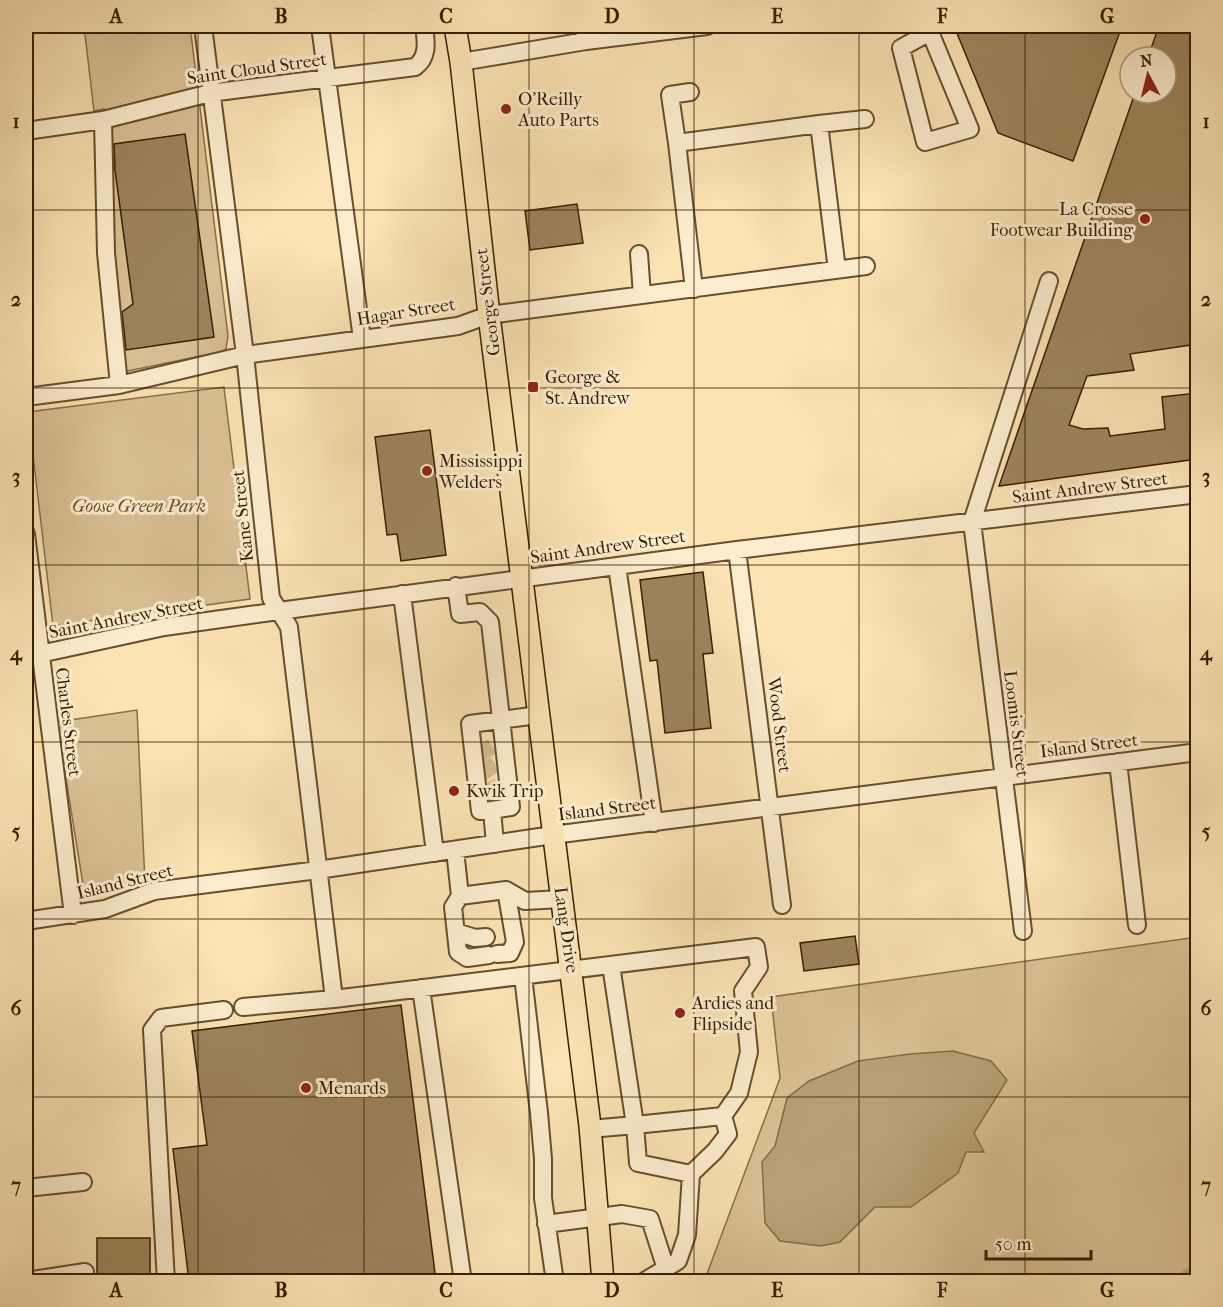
<svg xmlns="http://www.w3.org/2000/svg" width="1223" height="1307" font-family="'IM FELL French Canon',serif">
  <style>
    .green { fill: #dac195; stroke: #886f4a; stroke-width: 1.5 }
    .water { fill: #b8a076; stroke: #846c47; stroke-width: 1.5 }
    .lines { fill: none; stroke-linecap: round; stroke-linejoin: round }
    .river { stroke: #b8a076; stroke-width: 26 }
    .building { fill: #9d845d; stroke: #371d00; stroke-width: 1.5 }
    .minor-tunnel { stroke: #d4bb8f; stroke-width: 16; stroke-dasharray: 16 8; stroke-linecap: butt }
    .minor-casing { stroke: #684e2d; stroke-width: 20 }
    .major-casing { stroke: #371d00; stroke-width: 24 }
    .minor { stroke: #fcedce; stroke-width: 16 }
    .major { stroke: #fbe3b3; stroke-width: 21 }
    .grid { fill: none; stroke: #371d00; stroke-width: 1.5; stroke-opacity: 0.55 }
    .poi-dot { fill: #8f2418; stroke: #fcedce; stroke-width: 2 }
    .labels { text-anchor: middle; dominant-baseline: central; stroke-width: 6; stroke-linejoin: round; paint-order: stroke }
    .street-label { font-size: 18px; fill: #371d00; stroke: #fcedce }
    .poi-label { font-size: 18px; fill: #371d00; stroke: #fcedce; text-anchor: start }
    .park-label { font-size: 18px; font-style: italic; fill: #684e2d; stroke: #fcedce }
    .neatline { fill: none; stroke: #371d00; stroke-width: 2 }
    .grid-label { font-size: 20px; text-anchor: middle; font-weight: bold; fill: #371d00 }
  </style>
  <rect width="100%" height="100%" fill="#fbe3b3"/>
  <filter id="stains"><feTurbulence type="fractalNoise" baseFrequency=".00333" numOctaves="4"/><feColorMatrix values="0 0 0 0 .2 0 0 0 0 .09 0 0 0 0 .02 0 0 0 .5 -.17"/></filter>
  <radialGradient id="worn" r=".72"><stop offset=".6" stop-color="#630" stop-opacity="0"/><stop offset="1" stop-color="#630" stop-opacity=".3"/></radialGradient>
  <!-- green -->
  <path class="green" d="M 84,26 L 190,26 L 228,336 L 226,349 L 220,352 L 123,372 L 104,109 L 94,111 Z
    M 224,387 L 250,599 L 53,626 L 28,412 Z
    M 137,710 L 145,883 L 85,897 L 57,722 Z
    M 1197,937 L 1197,1281 L 704,1282 L 780,1078 L 771,997 Z"/>
  <!-- water -->
  <path class="water" d="M 953,1051 L 991,1061 L 1007,1080 L 974,1133 L 984,1152 L 966,1152 L 958,1173 L 911,1207 L 875,1207 L 840,1242 L 821,1246 L 780,1241 L 765,1223 L 762,1162 L 775,1146 L 787,1098 L 809,1081 L 858,1061 L 910,1054 Z"/>
  <g class="lines">
    <!-- river -->
    <path class="river" d="M 1190,1282 L 1198,1279"/>
  </g>
  <!-- building -->
  <path class="building" d="M 954,26 L 1122,26 L 1073,161 L 998,133 Z
    M 1159,26 L 1197,26 L 1197,344 L 1130,354 L 1134,370 L 1087,376 L 1069,425 L 1083,429 L 1108,428 L 1110,436 L 1165,429 L 1162,397 L 1197,393 L 1197,459 L 999,486 L 1135,93 L 1166,93 L 1166,57 L 1148,57 Z
    M 185,134 L 214,337 L 126,350 L 122,312 L 133,304 L 115,170 L 114,144 Z
    M 577,204 L 583,243 L 530,250 L 525,211 Z
    M 430,430 L 446,555 L 401,561 L 397,534 L 387,535 L 375,437 Z
    M 703,572 L 713,653 L 703,654 L 711,728 L 665,733 L 657,660 L 650,661 L 640,580 Z
    M 855,936 L 859,964 L 804,971 L 800,943 Z
    M 401,1005 L 436,1281 L 189,1281 L 173,1149 L 207,1145 L 192,1031 Z
    M 97,1238 L 150,1238 L 150,1281 L 97,1281 Z"/>
  <g class="lines">
    <!-- minor-tunnel -->
    <path class="minor-tunnel" d="M 479,755 L 494,745
      M 482,773 L 497,763
      M 485,794 L 499,785"/>
    <defs>
      <path id="minor" d="M 203,26 L 245,355 L 271,598 L 289,627 L 334,999
        M 320,26 L 362,339
        M 583,26 L 586,41
        M 930,32 L 970,129 L 925,142 L 901,48 Z
        M 461,62 L 586,41 L 707,26
        M 690,92 L 670,95 L 677,143 L 819,124
        M 103,120 L 106,253 L 119,385
        M 26,131 L 103,120 L 210,93 L 415,67 C 429,57 426,41 424,26
        M 677,143 L 694,289
        M 639,254 L 642,295
        M 837,270 L 819,124 L 865,119
        M 26,397 L 119,385 L 245,355 L 458,326 L 489,315 L 866,266
        M 26,534 L 73,915
        M 737,550 L 782,905
        M 617,566 L 654,823
        M 456,586 L 460,614 L 480,612 L 490,622 L 511,807 L 492,810 L 495,844
        M 402,594 L 435,853
        M 26,657 L 164,627 L 279,611 L 737,550 L 1198,494
        M 1118,762 L 1137,925
        M 492,810 L 480,811 L 470,724 L 538,715
        M 455,850 L 460,896 L 506,890 L 525,901 L 561,899
        M 460,896 L 453,907 L 458,952 L 467,958 L 489,955
        M 26,921 L 105,909 L 154,891 L 318,870 L 553,835 L 1198,752
        M 1023,931 L 972,522 L 1049,281
        M 456,932 L 475,938 L 486,937
        M 497,954 L 510,953 L 515,942 L 506,890
        M 523,976 L 539,1113 L 543,1159 L 543,1198 L 555,1282
        M 421,988 L 463,1282
        M 243,1007 L 334,999 L 756,947 L 759,967 L 743,991 L 749,1052 L 739,1093 L 723,1116 L 635,1125 L 638,1163 L 691,1174 L 687,1235 L 678,1261 L 643,1282
        M 590,1129 L 635,1125 L 611,965
        M 691,1174 L 715,1151 L 728,1134 L 723,1116
        M 26,1188 L 83,1182
        M 546,1224 L 622,1214 L 650,1219 L 666,1269
        M 26,1281 L 85,1272
        M 166,1282 L 152,1030 L 161,1018 L 224,1010"/>
      <path id="major" d="M 455,26 L 461,62 L 489,315 L 590,1126 L 603,1282"/>
    </defs>
    <!-- minor casing -->
    <use href="#minor" class="minor-casing"/>
    <!-- major casing -->
    <use href="#major" class="major-casing"/>
    <!-- minor -->
    <use href="#minor" class="minor"/>
    <!-- major -->
    <use href="#major" class="major"/>
  </g>
  <!-- grid -->
  <path class="grid" d="M 198,26 L 198,1282M 364,26 L 364,1282M 529,26 L 529,1282M 694,26 L 694,1282M 859,26 L 859,1282M 1025,26 L 1025,1282M 26,210 L 1198,210M 26,388 L 1198,388M 26,565 L 1198,565M 26,742 L 1198,742M 26,919 L 1198,919M 26,1097 L 1198,1097"/>
  <!-- markers -->
  <g class="poi-dot">
    <circle cx="506" cy="109" r="6"/>
    <circle cx="1145" cy="219" r="6"/>
    <rect x="527" y="381" width="12" height="12" rx="3"/>
    <circle cx="427" cy="471" r="6"/>
    <circle cx="454" cy="791" r="6"/>
    <circle cx="680" cy="1013" r="6"/>
    <circle cx="306" cy="1088" r="6"/>
  </g>
  <g class="labels">
    <!-- street labels -->
    <g class="street-label">
      <text transform="translate(257 69) rotate(-8)">Saint Cloud Street</text>
      <text transform="translate(488 302) rotate(-97)">George Street</text>
      <text transform="translate(406 312) rotate(-9)">Hagar Street</text>
      <text transform="translate(1090 488) rotate(-7)">Saint Andrew Street</text>
      <text transform="translate(243 516) rotate(-96)">Kane Street</text>
      <text transform="translate(608 547) rotate(-8)">Saint Andrew Street</text>
      <text transform="translate(126 618) rotate(-11)">Saint Andrew Street</text>
      <text transform="translate(68 722) rotate(83)">Charles Street</text>
      <text transform="translate(1016 724) rotate(83)">Loomis Street</text>
      <text transform="translate(779 725) rotate(83)">Wood Street</text>
      <text transform="translate(1089 746) rotate(-7)">Island Street</text>
      <text transform="translate(607 809) rotate(-7)">Island Street</text>
      <text transform="translate(125 882) rotate(-14)">Island Street</text>
      <text transform="translate(566 930) rotate(82)">Lang Drive</text>
    </g>
    <!-- poi labels -->
    <g class="poi-label">
      <text x="518" y="99">O'Reilly<tspan x="518" dy="21">Auto Parts</tspan></text>
      <text x="1133" y="209" text-anchor="end">La Crosse<tspan x="1133" dy="21">Footwear Building</tspan></text>
      <text x="545" y="377">George &amp;<tspan x="545" dy="21">St. Andrew</tspan></text>
      <text x="439" y="461">Mississippi<tspan x="439" dy="21">Welders</tspan></text>
      <text x="466" y="791">Kwik Trip</text>
      <text x="692" y="1003">Ardies and<tspan x="692" dy="21">Flipside</tspan></text>
      <text x="318" y="1088">Menards</text>
    </g>
    <!-- park labels -->
    <g class="park-label">
      <text x="139" y="506">Goose Green Park</text>
    </g>
  </g>
  <!-- margin -->
  <rect width="1223" height="1307" fill="none" stroke="#fbe3b3" stroke-width="66"/>
  <!-- north arrow -->
  <g transform="translate(1148 75) rotate(353)"><circle r="28" fill="#fcedce" stroke="#ad9a7c" stroke-width="1.5"/>
  <path d="M0-4.5L10 22L0 15L-10 22Z" fill="#8f2418"/>
  <text y="-9" font-size="16" font-weight="bold" text-anchor="middle" fill="#371d00">N</text>
  </g>
  <!-- scale -->
  <path d="M986 1250v9h105v-9" fill="none" stroke="#371d00" stroke-width="3"/>
  <text x="995" y="1250" font-size="18" fill="#371d00" stroke="#fcedce" stroke-width="4.5" paint-order="stroke">50 m</text>
  <rect x="33" y="33" width="1157" height="1241" class="neatline"/>
  <g class="grid-label">
    <text x="116" y="23">A</text>
    <text x="281" y="23">B</text>
    <text x="446" y="23">C</text>
    <text x="612" y="23">D</text>
    <text x="777" y="23">E</text>
    <text x="942" y="23">F</text>
    <text x="1107" y="23">G</text>
    <text x="16" y="128">1</text>
    <text x="1206" y="128">1</text>
    <text x="16" y="306">2</text>
    <text x="1206" y="306">2</text>
    <text x="16" y="483">3</text>
    <text x="1206" y="483">3</text>
    <text x="16" y="660">4</text>
    <text x="1206" y="660">4</text>
    <text x="16" y="838">5</text>
    <text x="1206" y="838">5</text>
    <text x="16" y="1015">6</text>
    <text x="1206" y="1015">6</text>
    <text x="16" y="1192">7</text>
    <text x="1206" y="1192">7</text>
    <text x="116" y="1297">A</text>
    <text x="281" y="1297">B</text>
    <text x="446" y="1297">C</text>
    <text x="612" y="1297">D</text>
    <text x="777" y="1297">E</text>
    <text x="942" y="1297">F</text>
    <text x="1107" y="1297">G</text>
  </g>
  <rect width="100%" height="100%" filter="url(#stains)"/>
  <rect width="100%" height="100%" fill="url(#worn)"/>
</svg>
